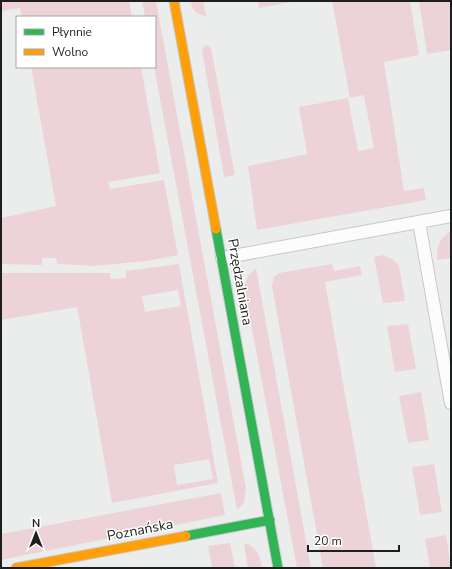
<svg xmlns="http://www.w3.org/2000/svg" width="452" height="569" font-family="'Nunito Sans',sans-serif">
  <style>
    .green { fill: #edd3d8; fill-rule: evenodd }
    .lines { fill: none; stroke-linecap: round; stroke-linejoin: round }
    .lane-casing { stroke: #c7c9c8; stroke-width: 14 }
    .fast-casing { stroke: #c7c9c8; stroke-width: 11 }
    .slow-casing { stroke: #c7c9c8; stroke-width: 11 }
    .lane { stroke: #fcfcfc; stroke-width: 12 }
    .fast { stroke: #30b455; stroke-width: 9 }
    .slow { stroke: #ff9f0a; stroke-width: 9 }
    .labels { text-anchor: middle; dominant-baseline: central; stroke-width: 3; stroke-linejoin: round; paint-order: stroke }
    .street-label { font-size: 14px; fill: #1d1f1f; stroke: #fff }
  </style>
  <rect width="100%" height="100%" fill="#eaedec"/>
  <!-- green -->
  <path class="green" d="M 1,1 L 129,1 L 132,17 L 22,17 L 20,8 L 1,11 Z
    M 142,1 L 156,1 L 246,489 L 244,503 L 237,510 L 154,67 L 155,17 L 145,17 Z
    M 191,1 L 203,1 L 206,16 C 196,14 192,11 191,1 Z
    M 258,1 L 297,1 L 259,8 Z
    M 332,1 L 410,1 L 419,55 L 384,62 L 404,191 L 424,188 L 426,200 L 257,230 L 248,166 L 307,154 L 299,107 L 348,98 L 358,151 L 374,148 L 364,95 L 350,98 Z
    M 419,1 L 451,1 L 451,50 L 427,54 Z
    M 208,45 L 211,48 L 235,175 L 224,177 L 202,50 L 204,46 Z
    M 31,67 L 141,67 L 160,173 L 108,182 L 110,189 L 164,180 L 178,255 L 146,261 L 94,266 L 57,264 L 56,258 L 42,258 L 42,265 L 1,264 L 1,218 L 56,206 Z
    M 451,231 L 451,258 L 437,260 C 437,246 439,238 451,231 Z
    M 383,255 L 392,259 L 399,265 L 405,301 L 383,303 L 374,257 Z
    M 179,264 L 218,483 L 112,503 L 77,307 L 1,320 L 1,273 L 110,273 L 111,279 L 126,278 L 126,271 ZM 178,290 L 181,306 L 145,312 L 142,296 ZM 209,459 L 213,479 L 177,485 L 174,465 Z
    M 332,264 L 334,271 L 360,266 L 362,275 L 325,282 L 376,568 L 323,568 L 272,286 L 274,277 L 279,273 Z
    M 256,268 L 311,568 L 297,568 L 244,287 L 248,276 Z
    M 408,324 L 416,369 L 395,372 L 387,326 Z
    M 421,392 L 429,440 L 408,443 L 399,396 Z
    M 434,464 L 442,512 L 420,515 L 412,467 Z
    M 221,493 L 225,515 L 1,560 L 1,534 Z
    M 446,535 L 451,568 L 430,568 L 425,539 Z
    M 230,543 L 235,568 L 206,568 L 212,567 L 208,546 Z
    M 246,543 C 258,549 260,556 262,568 L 248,568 L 244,545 Z"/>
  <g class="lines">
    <defs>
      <path id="lane" d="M 419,222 L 451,403
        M 222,258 L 451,216"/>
      <path id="fast" d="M 216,229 L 278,568
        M 186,536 L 270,520"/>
      <path id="slow" d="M 174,1 L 216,229
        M 16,568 L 186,536"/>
    </defs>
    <!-- lane casing -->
    <use href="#lane" class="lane-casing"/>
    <!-- fast casing -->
    <use href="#fast" class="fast-casing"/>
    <!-- slow casing -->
    <use href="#slow" class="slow-casing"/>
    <!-- lane -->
    <use href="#lane" class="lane"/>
    <!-- fast -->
    <use href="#fast" class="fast"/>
    <!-- slow -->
    <use href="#slow" class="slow"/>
  </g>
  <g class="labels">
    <!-- street labels -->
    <g class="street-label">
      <text transform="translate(240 282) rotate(80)">Przędzalniana</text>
      <text transform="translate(140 530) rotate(-11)">Poznańska</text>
    </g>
  </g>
  <!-- border -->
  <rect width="452" height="569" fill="none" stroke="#1d1f1f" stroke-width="4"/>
  <!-- legend -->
  <rect x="16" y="16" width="140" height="52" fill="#ffffff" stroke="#a5a5a5"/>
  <rect x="24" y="29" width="20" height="6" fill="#30b455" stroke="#a5a5a5"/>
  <text x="52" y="36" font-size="12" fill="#1d1f1f">Płynnie</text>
  <rect x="24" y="49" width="20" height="6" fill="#ff9f0a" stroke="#a5a5a5"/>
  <text x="52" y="56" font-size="12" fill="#1d1f1f">Wolno</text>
  <!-- north arrow -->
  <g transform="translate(36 533)" stroke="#ffffff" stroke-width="3" paint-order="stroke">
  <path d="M0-3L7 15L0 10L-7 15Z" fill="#1d1f1f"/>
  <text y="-6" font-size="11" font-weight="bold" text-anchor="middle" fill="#1d1f1f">N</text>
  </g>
  <!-- scale -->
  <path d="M308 545v6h91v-6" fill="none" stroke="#1d1f1f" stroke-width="2"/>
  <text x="314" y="545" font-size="12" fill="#1d1f1f" stroke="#ffffff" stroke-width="3" paint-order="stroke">20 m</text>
</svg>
